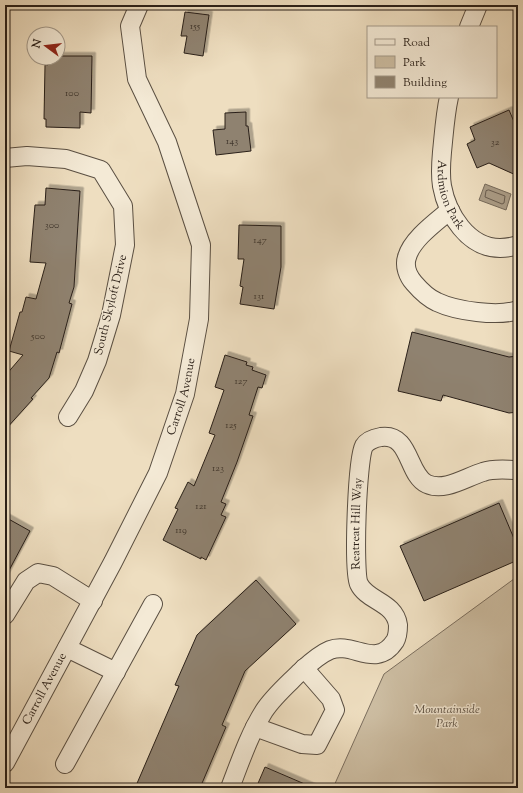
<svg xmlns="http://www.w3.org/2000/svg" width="523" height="793" font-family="'Sorts Mill Goudy',serif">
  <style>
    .green { fill: #cdbea3; stroke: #7b6e5e }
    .water { fill: #ab9d87; stroke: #776b5b }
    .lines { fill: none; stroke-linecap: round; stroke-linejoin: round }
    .shore { stroke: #6a5e50; stroke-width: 1 }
    .building { fill: #8f826f; stroke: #291f18; filter: url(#shadow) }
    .minor-casing { stroke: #5a4f42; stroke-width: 20 }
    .minor { stroke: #f4ead6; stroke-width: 18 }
    .labels { text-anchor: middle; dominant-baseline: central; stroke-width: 3; stroke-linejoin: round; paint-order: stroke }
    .number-label { font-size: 10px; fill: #42382e }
    .street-label { font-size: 12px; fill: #291f18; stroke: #f4ead6 }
    .park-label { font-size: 12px; font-style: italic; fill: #5a4f42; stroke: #f4ead6 }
  </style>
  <defs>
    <filter id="shadow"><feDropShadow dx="3.5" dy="-3.5" stdDeviation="0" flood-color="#0004"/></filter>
  </defs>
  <rect width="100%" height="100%" fill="#eedec0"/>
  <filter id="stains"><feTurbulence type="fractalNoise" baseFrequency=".005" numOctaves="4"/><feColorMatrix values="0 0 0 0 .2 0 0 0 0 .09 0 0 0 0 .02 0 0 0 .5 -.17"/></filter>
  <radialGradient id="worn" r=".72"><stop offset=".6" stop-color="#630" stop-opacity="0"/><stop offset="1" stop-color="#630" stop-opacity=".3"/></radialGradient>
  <!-- green -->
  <path class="green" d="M 518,576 L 518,788 L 333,788 L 384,674 Z"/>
  <!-- water -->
  <path class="water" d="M 485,184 L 511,194 L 506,210 L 479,200 Z"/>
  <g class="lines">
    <!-- shore -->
    <path class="shore" d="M 489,190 L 505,196 L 504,203 L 502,204 L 485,197 L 486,191 Z"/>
  </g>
  <!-- building -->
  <path class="building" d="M 185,12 L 209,15 L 203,56 L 184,53 L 187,36 L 181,36 Z
    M 58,56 L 92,56 L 91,113 L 80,112 L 80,128 L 46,127 L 46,119 L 44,119 L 45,65 L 48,65 L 48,58 L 58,58 Z
    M 509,110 L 518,131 L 518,176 L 489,163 L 477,168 L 467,144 L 475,140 L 470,127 Z
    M 246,112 L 246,126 L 248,126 L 251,151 L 216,155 L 213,130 L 225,129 L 225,113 Z
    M 46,188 L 80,191 L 74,287 L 69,303 L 72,304 L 59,353 L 57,352 L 49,378 L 31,398 L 33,399 L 5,430 L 5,376 L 23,355 L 9,351 L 20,312 L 22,312 L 26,297 L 36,299 L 46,263 L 30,262 L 35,205 L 45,205 Z
    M 239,225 L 281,226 L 281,267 L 274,309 L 240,304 L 243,287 L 240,286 L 244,259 L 238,259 Z
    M 412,332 L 509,357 L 518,356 L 518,412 L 509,413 L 443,395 L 441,401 L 398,391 Z
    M 225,355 L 247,362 L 246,365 L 253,367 L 252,370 L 266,375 L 262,388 L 258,387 L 249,415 L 253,416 L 237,462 L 221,502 L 226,504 L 221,515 L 226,517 L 206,560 L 201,557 L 201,559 L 163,540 L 178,509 L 175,508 L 188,482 L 194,486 L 215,435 L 209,433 L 224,390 L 215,387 Z
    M 499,503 L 518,548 L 518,560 L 424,601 L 400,546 Z
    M 5,517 L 30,531 L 5,578 Z
    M 256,580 L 296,624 L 245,671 L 222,725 L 226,727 L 200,788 L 135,788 L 179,686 L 175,685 L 197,635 Z
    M 265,767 L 314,788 L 256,788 Z"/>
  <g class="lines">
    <defs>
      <g id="minor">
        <path d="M 469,27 L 478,5"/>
        <path id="s1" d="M 449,97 C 445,115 444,133 442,152 C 441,163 440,174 442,186 C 447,214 468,248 500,248 C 506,248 512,247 518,245"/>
        <path d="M 5,158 L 27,156 L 66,159 L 101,170 L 123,206 L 125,245 L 111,315 L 97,361 L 84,391 L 68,417"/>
        <path d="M 450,210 C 436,222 412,239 407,257 C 404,266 408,276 414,283 C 420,290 428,298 437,302 C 456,311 498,317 518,310"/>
        <path d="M 5,615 L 26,581 L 38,573 L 53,576 L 93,601"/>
        <path d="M 67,648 L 116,672"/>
        <path d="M 255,727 L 302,744 L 317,745 L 335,710 L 331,699 L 304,668"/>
        <path id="s2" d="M 5,763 L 113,562 L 158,473 L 185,394 L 199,319 L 201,245 L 167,142 L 137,79 L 130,26 L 139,5"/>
        <path d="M 65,764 L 153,604"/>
        <path id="s3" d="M 230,788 C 240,762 249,735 264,711 C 273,697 287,685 299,673 C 308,665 318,655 330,650 C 353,641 376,670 395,641 C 398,636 398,630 398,625 C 395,602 367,601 359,584 C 353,572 357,459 364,446 C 367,441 375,438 381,437 C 411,433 407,475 427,484 C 445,492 466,477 483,472 C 494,468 506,470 518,470"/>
      </g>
    </defs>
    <!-- minor casing -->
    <use href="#minor" class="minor-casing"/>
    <!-- minor -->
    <use href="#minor" class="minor"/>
  </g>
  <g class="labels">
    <!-- number labels -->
    <g class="number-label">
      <text x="195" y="26">155</text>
      <text x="72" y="93">100</text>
      <text x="232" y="141">143</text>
      <text x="495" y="142">32</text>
      <text x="52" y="225">300</text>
      <text x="260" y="240">147</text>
      <text x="259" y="296">131</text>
      <text x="38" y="336">500</text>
      <text x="241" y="381">127</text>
      <text x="231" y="425">125</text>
      <text x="218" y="468">123</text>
      <text x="201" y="506">121</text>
      <text x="181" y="530">119</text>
    </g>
    <!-- street labels -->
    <g class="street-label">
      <text stroke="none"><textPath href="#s1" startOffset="100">Ardmion Park</textPath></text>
      <text transform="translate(111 305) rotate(-76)">South Skyloft Drive</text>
      <text stroke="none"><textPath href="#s2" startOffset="408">Carroll Avenue</textPath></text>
      <text stroke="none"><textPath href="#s3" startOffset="381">Reatreat Hill Way</textPath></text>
      <text stroke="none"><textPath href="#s2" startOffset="84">Carroll Avenue</textPath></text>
    </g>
    <!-- park labels -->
    <g class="park-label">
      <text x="447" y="710">Mountainside<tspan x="447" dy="14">Park</tspan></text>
    </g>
  </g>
  <!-- margin -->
  <rect width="523" height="793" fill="none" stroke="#eedec0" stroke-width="20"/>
  <rect x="6" y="6" width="511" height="781" fill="none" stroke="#291f18" stroke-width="2"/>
  <rect x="10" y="10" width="503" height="773" fill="none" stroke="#291f18"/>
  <!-- legend -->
  <rect x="367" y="26" width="130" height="72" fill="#f4ead6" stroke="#a3998a"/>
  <rect x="375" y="39" width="20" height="6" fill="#f4ead6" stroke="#a3998a"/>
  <text x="403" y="46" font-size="12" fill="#291f18">Road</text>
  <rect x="375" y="56" width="20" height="12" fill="#cdbea3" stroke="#a3998a"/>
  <text x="403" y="66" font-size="12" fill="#291f18">Park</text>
  <rect x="375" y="76" width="20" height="12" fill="#8f826f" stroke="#a3998a"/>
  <text x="403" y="86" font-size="12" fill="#291f18">Building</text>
  <!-- north arrow -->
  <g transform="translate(46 46) rotate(285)"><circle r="19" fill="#f4ead6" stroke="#a3998a"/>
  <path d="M0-3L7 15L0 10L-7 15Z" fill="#8f2418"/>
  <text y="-6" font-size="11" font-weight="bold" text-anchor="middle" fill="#291f18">N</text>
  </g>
  <rect width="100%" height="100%" filter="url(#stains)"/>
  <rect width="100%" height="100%" fill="url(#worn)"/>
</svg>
